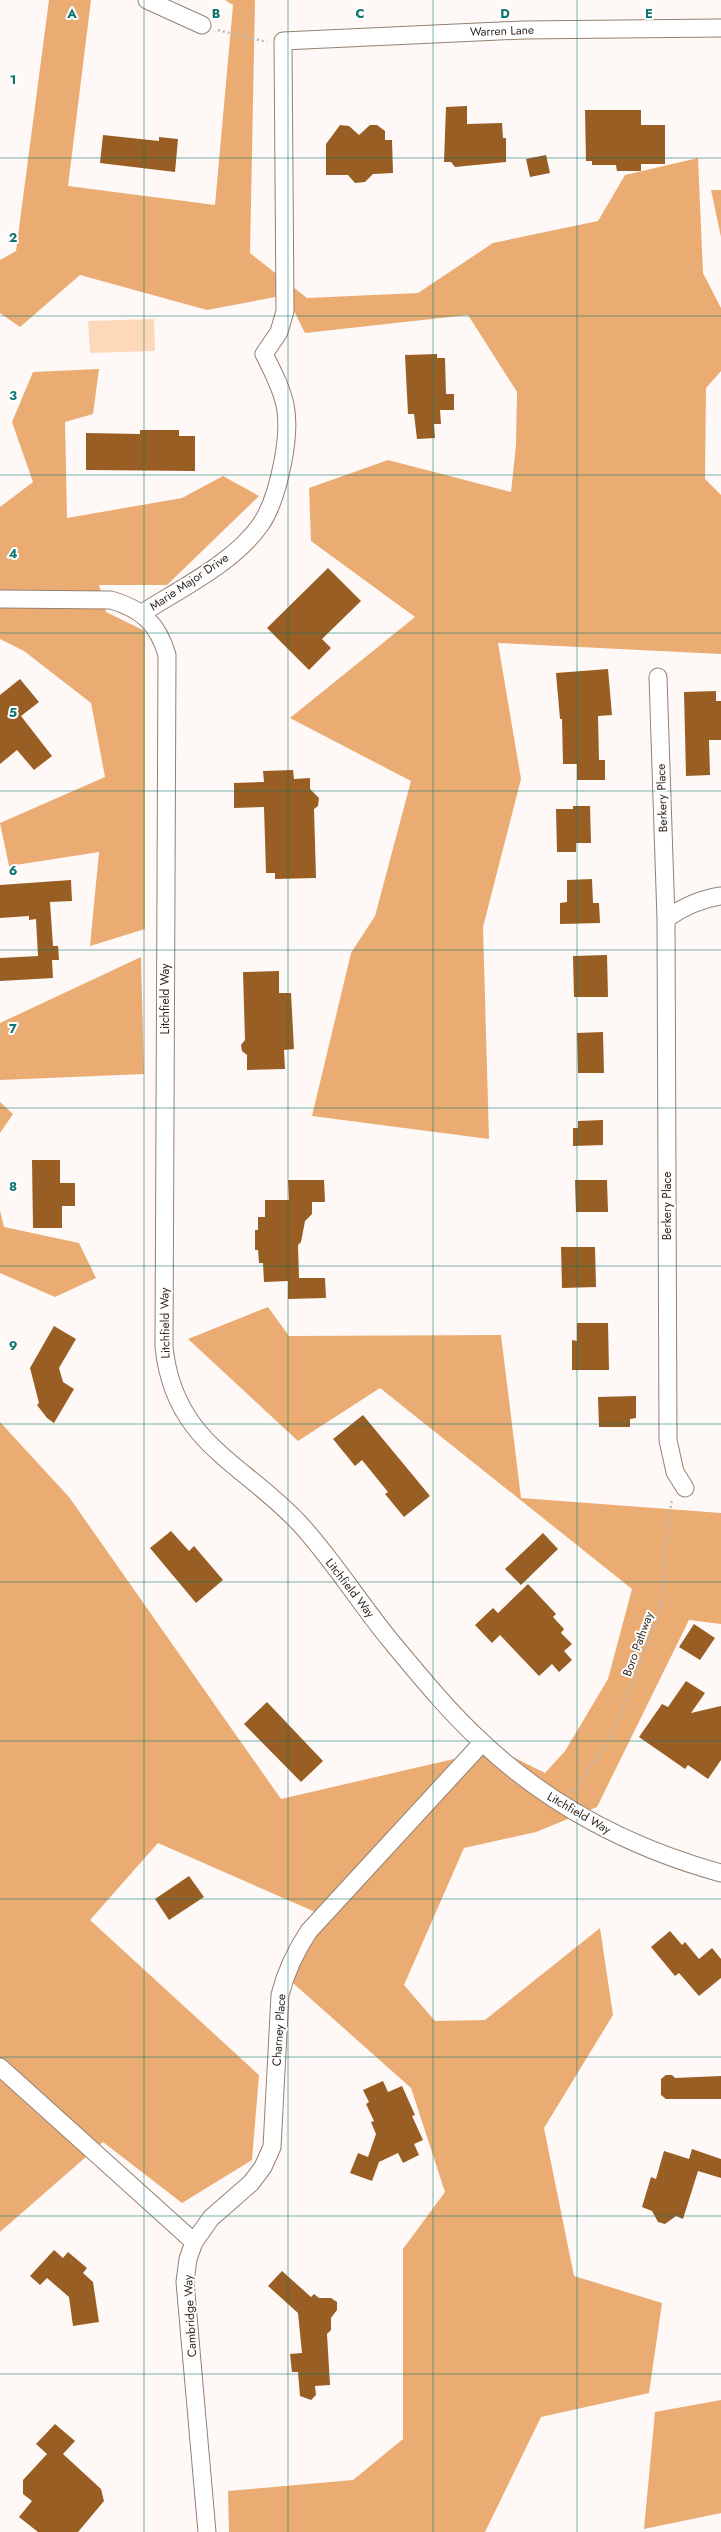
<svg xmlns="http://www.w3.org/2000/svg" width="721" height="2532" font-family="Jost,sans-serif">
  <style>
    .green { fill: #fed9b9 }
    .forest { fill: #ebac73 }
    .building { fill: #985e23 }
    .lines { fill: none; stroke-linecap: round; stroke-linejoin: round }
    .minor-casing { stroke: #948171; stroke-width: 19 }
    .path { stroke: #bdb7b3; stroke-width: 2.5; stroke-dasharray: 2 3; stroke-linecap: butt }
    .minor { stroke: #fff; stroke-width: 17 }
    .grid { fill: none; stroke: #0f766e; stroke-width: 1; stroke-opacity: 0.55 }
    .labels { text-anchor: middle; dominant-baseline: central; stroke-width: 4; stroke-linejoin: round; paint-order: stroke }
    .street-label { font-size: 12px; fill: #302821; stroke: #fff }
    .grid-label { font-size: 13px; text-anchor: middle; font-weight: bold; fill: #0f766e; stroke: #fff; stroke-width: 4; stroke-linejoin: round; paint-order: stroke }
  </style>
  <rect width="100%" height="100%" fill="#fef9f6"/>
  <!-- green -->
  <path class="green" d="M 154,319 L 155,351 L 90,353 L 88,321 Z"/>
  <!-- forest -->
  <path class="forest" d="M 49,0 L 91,0 L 68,186 L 215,205 L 233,5 L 225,0 L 255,0 L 250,253 L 307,298 L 418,293 L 493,243 L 598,221 L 625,175 L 698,158 L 703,273 L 721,308 L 721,371 L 706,388 L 705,479 L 721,495 L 721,654 L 498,643 L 521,779 L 483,927 L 489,1139 L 312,1116 L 351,953 L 375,916 L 411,781 L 290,718 L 415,617 L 311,541 L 309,488 L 388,460 L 511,492 L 516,445 L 517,392 L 468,315 L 305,333 L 286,295 L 207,310 L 80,275 L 20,327 L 0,313 L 0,260 L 16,251 Z
    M 711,190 L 721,190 L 721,237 Z
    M 99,369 L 93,414 L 65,422 L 67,518 L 182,498 L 223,476 L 259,496 L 167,585 L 99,585 L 106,612 L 145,631 L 145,929 L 90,946 L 99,852 L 9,866 L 0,823 L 105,777 L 91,703 L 24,651 L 0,639 L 0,507 L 33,482 L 12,422 L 33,372 Z
    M 141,957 L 144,1074 L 0,1080 L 0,1023 Z
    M 0,1102 L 13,1114 L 0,1133 Z
    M 0,1211 L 4,1227 L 79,1243 L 96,1278 L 55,1297 L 0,1273 Z
    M 268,1307 L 289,1336 L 501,1335 L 521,1498 L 721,1513 L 721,1624 L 689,1620 L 597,1807 L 536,1832 L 464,1848 L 404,1985 L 435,2021 L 485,2020 L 600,1928 L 613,2015 L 544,2128 L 574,2276 L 662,2303 L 649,2393 L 541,2417 L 485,2532 L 229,2532 L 228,2491 L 353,2480 L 403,2439 L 403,2249 L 445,2192 L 411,2088 L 284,1975 L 322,1915 L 158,1843 L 90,1920 L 259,2075 L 252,2160 L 182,2203 L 103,2142 L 0,2232 L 0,1422 L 69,1497 L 281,1799 L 497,1749 L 545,1773 L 565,1751 L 608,1679 L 632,1589 L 380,1388 L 298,1441 L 188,1339 Z
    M 721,2400 L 721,2513 L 644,2529 L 655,2412 Z"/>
  <!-- building -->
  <path class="building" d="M 467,106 L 467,124 L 502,123 L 503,138 L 506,138 L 506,162 L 455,167 L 451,162 L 444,162 L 446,107 Z
    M 585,110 L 641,110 L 641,125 L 665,125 L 665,164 L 641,164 L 641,171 L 617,171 L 616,165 L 592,165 L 592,161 L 586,161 Z
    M 340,125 L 349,126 L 359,135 L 370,125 L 377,125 L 385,131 L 385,140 L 392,140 L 393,173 L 373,174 L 365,182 L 355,183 L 348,175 L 326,175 L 326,144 Z
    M 103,135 L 159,141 L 159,137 L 178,139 L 175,172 L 100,163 Z
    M 546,155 L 550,173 L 530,177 L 526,159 Z
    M 437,354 L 437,358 L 445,358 L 446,394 L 454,394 L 454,410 L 440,410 L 441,424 L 434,424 L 435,438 L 417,439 L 414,414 L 408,414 L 405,355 Z
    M 140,430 L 179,430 L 179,436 L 195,436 L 195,471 L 86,470 L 86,433 L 140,434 Z
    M 328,568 L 361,601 L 322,639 L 331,648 L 309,670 L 267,628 Z
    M 608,669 L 612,715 L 598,716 L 599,760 L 605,760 L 605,780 L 577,780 L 577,764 L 563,764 L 562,719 L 560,719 L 556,673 Z
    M 20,679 L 39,702 L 21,716 L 52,756 L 34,770 L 17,750 L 0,764 L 0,695 Z
    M 716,691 L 716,701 L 721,701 L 721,740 L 709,740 L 710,775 L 686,776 L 684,692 Z
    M 293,770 L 294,779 L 310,778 L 310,789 L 319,798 L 318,806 L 314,809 L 316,878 L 275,879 L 275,873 L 266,873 L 264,807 L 234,808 L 234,783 L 264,782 L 263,771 Z
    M 573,806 L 590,806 L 591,843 L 576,843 L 576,852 L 557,852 L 556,809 L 573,809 Z
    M 592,879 L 593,903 L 599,903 L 600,923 L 560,924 L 560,903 L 567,902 L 567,880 Z
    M 71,880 L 72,901 L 50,902 L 53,946 L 58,946 L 59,960 L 52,960 L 53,978 L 0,981 L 0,958 L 38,956 L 36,919 L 29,920 L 29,916 L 0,918 L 0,885 Z
    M 607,955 L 608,997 L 574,997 L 573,956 Z
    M 279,971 L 279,993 L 291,993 L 294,1049 L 284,1050 L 285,1069 L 247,1070 L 247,1055 L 242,1051 L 241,1045 L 245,1040 L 243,972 Z
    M 603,1032 L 604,1073 L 578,1073 L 577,1033 Z
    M 603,1120 L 603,1145 L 573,1146 L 573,1128 L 578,1128 L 578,1121 Z
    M 32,1160 L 60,1160 L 60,1183 L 75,1183 L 75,1206 L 62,1206 L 62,1228 L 33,1228 Z
    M 288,1180 L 324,1180 L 325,1202 L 312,1202 L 312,1214 L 305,1221 L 301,1242 L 298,1245 L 299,1278 L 325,1278 L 326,1298 L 288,1299 L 288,1281 L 264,1282 L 263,1263 L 259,1263 L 258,1250 L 255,1250 L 255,1230 L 258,1230 L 258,1217 L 265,1217 L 265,1200 L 289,1200 Z
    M 575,1180 L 607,1180 L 608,1212 L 576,1212 Z
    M 561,1247 L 595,1247 L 596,1287 L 562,1288 Z
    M 577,1323 L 608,1323 L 609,1370 L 572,1370 L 572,1340 L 577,1341 Z
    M 54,1326 L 76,1339 L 59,1368 L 63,1382 L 74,1389 L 54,1423 L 47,1418 L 37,1405 L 39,1403 L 30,1368 Z
    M 636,1396 L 636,1418 L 630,1419 L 630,1427 L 599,1427 L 598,1397 Z
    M 363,1415 L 430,1496 L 404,1517 L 385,1494 L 388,1492 L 362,1460 L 355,1466 L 333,1439 Z
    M 171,1531 L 189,1551 L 194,1546 L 223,1580 L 196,1603 L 150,1548 Z
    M 543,1533 L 558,1549 L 521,1585 L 505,1569 Z
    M 528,1584 L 556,1614 L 553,1617 L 564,1629 L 561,1633 L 572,1644 L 564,1651 L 572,1660 L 559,1672 L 552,1664 L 539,1676 L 500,1635 L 492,1643 L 475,1625 L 493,1608 L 498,1613 Z
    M 694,1624 L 715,1638 L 700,1660 L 679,1647 Z
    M 686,1681 L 705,1693 L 691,1713 L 721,1706 L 721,1760 L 708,1779 L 688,1765 L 685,1769 L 639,1737 L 662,1704 L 668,1707 Z
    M 267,1702 L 323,1761 L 301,1782 L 244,1724 Z
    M 189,1876 L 204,1897 L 169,1920 L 155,1899 Z
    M 670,1931 L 682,1945 L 685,1942 L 699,1959 L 712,1948 L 721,1959 L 721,1978 L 699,1996 L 679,1973 L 675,1976 L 651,1947 Z
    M 666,2075 L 672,2075 L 675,2078 L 721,2076 L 721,2099 L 666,2099 L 661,2095 L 661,2079 Z
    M 383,2081 L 388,2092 L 402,2086 L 415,2115 L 412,2116 L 423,2140 L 414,2144 L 419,2155 L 403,2163 L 398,2153 L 379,2162 L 372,2181 L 350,2173 L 358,2153 L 368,2157 L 376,2134 L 371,2122 L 374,2121 L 366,2104 L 369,2102 L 363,2090 Z
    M 692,2149 L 721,2159 L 721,2178 L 698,2171 L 683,2219 L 676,2216 L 665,2224 L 658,2222 L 652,2211 L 642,2207 L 651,2177 L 656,2179 L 664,2151 L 689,2159 Z
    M 54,2250 L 63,2258 L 68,2252 L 87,2268 L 83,2273 L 93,2282 L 99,2322 L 73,2326 L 69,2297 L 47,2278 L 40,2285 L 30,2276 Z
    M 282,2271 L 311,2297 L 314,2294 L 319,2298 L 331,2298 L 337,2302 L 337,2310 L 331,2318 L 331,2330 L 327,2334 L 330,2385 L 315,2386 L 316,2395 L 311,2400 L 300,2396 L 298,2372 L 292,2372 L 290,2354 L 302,2353 L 298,2313 L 268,2286 Z
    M 55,2424 L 75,2441 L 63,2454 L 101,2489 L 104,2501 L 78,2532 L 38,2532 L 19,2517 L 32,2501 L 23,2494 L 23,2480 L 47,2454 L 36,2444 Z"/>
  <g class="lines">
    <defs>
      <path id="minor" d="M 147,0 L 202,25
        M 0,599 L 111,600 C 142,609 158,624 167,655 L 164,1347 C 174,1443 242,1462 300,1524 C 333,1560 359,1602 390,1640 C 419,1675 449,1712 483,1743 C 550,1806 633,1849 721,1873
        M 142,613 C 180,589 235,562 261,524 C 273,506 279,482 283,461 C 292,413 286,397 264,354 L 279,332 L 285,311 L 283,41 L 523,30 L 721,28
        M 658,677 L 666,919
        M 685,1488 L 675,1472 L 668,1440 L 666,919 C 683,907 700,899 721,896
        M 0,2067 L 194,2242 L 188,2259 L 185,2282 L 207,2532
        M 194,2242 L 211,2218 L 251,2183 L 263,2167 L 272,2147 L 280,1995 C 286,1971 295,1952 309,1931 L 482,1743"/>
    </defs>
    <!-- minor casing -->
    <use href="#minor" class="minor-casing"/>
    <!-- path -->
    <path class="path" d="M 218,30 L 267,42
      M 574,1792 L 612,1734 L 658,1616 L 661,1606 L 663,1566 L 672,1498"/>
    <!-- minor -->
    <use href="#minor" class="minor"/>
  </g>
  <!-- grid -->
  <path class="grid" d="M 144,0 L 144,2532M 288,0 L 288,2532M 433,0 L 433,2532M 577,0 L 577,2532M 0,158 L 721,158M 0,316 L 721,316M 0,475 L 721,475M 0,633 L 721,633M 0,791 L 721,791M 0,950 L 721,950M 0,1108 L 721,1108M 0,1266 L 721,1266M 0,1424 L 721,1424M 0,1582 L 721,1582M 0,1741 L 721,1741M 0,1899 L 721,1899M 0,2057 L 721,2057M 0,2216 L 721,2216M 0,2374 L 721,2374"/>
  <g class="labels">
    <!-- street labels -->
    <g class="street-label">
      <text transform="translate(502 31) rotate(-2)">Warren Lane</text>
      <text transform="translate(189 582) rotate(-34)">Marie Major Drive</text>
      <text transform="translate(662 798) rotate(-92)">Berkery Place</text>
      <text transform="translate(165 999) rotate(-90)">Litchfield Way</text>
      <text transform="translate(667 1206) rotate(-90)">Berkery Place</text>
      <text transform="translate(165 1323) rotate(-91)">Litchfield Way</text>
      <text transform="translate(350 1588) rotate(52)">Litchfield Way</text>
      <text transform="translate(638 1644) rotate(-70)">Boro Pathway</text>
      <text transform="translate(579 1813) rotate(30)">Litchfield Way</text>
      <text transform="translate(279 2030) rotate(-86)">Charney Place</text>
      <text transform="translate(190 2316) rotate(-93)">Cambridge Way</text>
    </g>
  </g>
  <g class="grid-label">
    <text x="72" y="18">A</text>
    <text x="216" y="18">B</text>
    <text x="360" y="18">C</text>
    <text x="505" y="18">D</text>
    <text x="649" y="18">E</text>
    <text x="13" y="84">1</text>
    <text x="13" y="242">2</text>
    <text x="13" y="400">3</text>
    <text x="13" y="558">4</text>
    <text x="13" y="717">5</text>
    <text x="13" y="875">6</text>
    <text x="13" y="1033">7</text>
    <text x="13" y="1191">8</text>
    <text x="13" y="1350">9</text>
  </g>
</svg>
